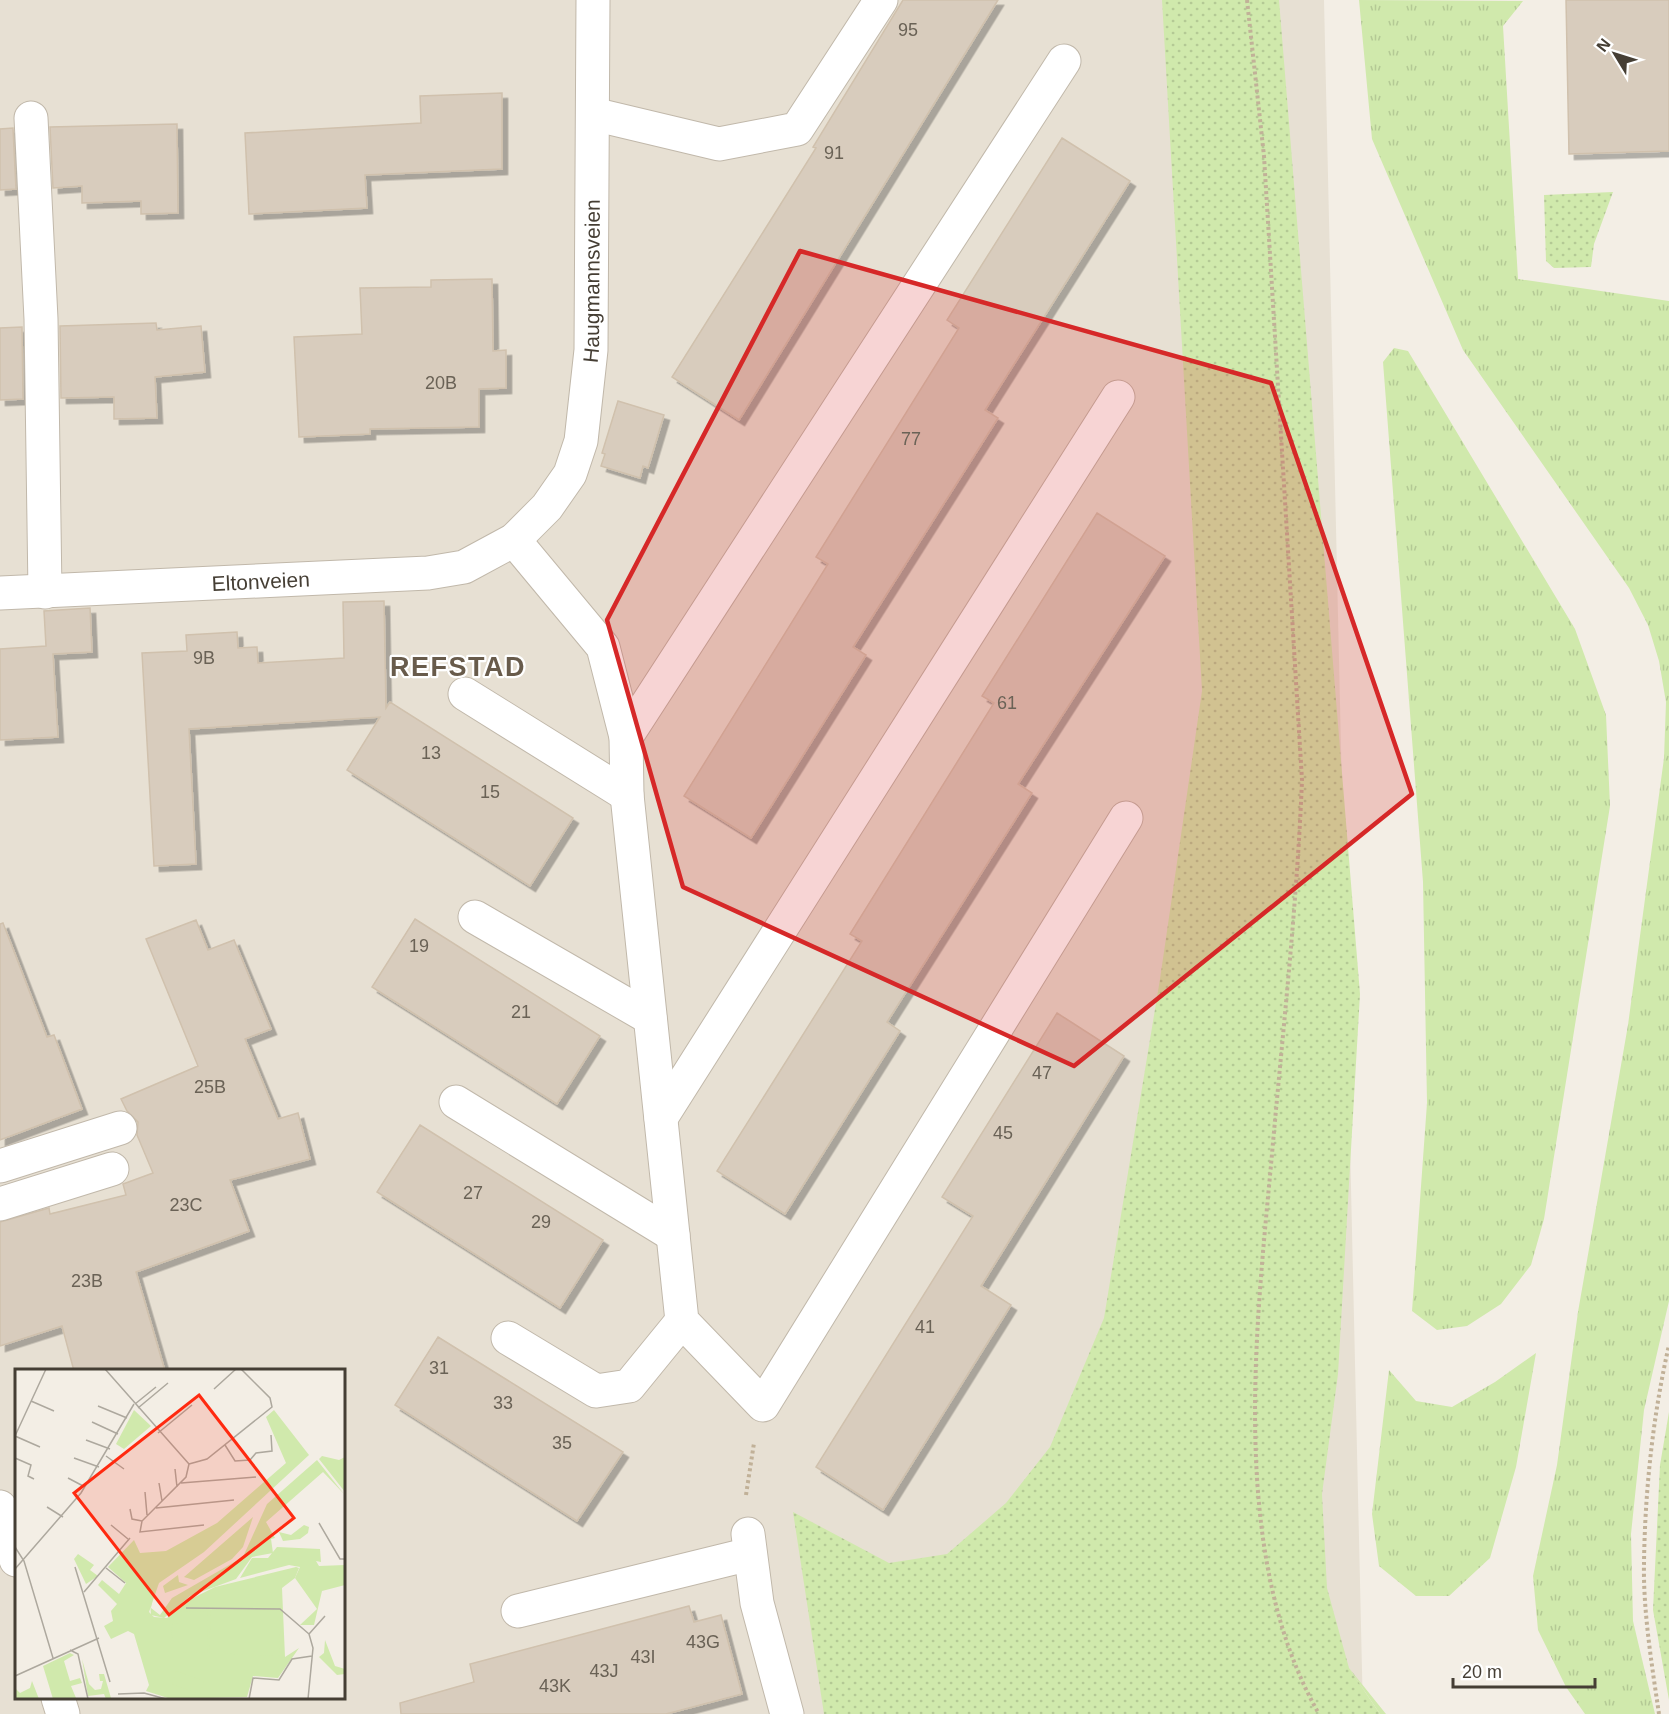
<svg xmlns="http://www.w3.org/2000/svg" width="1669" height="1714" font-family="Arial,sans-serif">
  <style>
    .residential { fill: #e7e0d3; fill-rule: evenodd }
    .grass { fill: url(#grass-tufts) }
    .park { fill: url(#park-dots) }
    .building { fill: #d8ccbd; stroke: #d0c1ad; stroke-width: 1.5; filter: url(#shadow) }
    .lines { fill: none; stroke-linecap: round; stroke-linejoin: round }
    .minor-casing { stroke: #c1b8aa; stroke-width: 35 }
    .path { stroke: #c1b198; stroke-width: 4; stroke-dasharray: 3 3; stroke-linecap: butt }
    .minor { stroke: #fff; stroke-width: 33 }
    .marked { fill: #d62828; fill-opacity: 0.2; stroke: #d62828; stroke-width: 4.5; stroke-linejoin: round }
    .labels { text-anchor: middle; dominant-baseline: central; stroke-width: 4.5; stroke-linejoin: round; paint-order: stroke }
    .number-label { font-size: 18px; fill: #6a6256 }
    .street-label { font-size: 21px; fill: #453e34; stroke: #fff }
    .district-label { font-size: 27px; font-weight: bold; letter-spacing: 1.5px; fill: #685b4b; stroke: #fff }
    .inset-road { fill: none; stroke: #ada89e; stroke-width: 1.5 }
    .view { fill: #ff2a10; fill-opacity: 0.15; stroke: #ff2a10; stroke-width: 3 }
    .inset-edge { fill: none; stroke: #453e34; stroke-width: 3 }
  </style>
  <defs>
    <pattern id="grass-tufts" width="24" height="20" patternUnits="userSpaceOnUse" patternTransform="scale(1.5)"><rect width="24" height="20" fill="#d0e9ac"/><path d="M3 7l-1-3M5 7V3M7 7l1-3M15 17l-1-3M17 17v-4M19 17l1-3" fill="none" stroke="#b4c995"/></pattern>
    <pattern id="park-dots" width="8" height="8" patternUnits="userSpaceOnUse" patternTransform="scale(1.5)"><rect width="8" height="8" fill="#d0e9ac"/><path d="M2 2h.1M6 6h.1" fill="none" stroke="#b4c995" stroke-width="1.8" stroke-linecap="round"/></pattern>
    <filter id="shadow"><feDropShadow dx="5.5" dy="5.5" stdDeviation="0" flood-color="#0004"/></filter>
  </defs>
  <rect width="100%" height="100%" fill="#f3eee5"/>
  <!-- residential -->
  <path class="residential" d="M 0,0 L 1324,0 L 1363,1714 L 0,1714 ZM 16,1370 L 344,1370 L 344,1698 L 16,1698 Z"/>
  <!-- grass -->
  <path class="grass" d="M 1359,0 L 1523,1 L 1503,26 L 1518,279 L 1669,301 L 1669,1301 L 1644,1410 L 1631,1534 L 1633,1621 L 1655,1714 L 1585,1714 L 1566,1687 L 1538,1630 L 1533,1576 L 1557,1465 L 1578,1312 L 1628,1025 L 1664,758 L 1666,702 L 1659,661 L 1648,625 L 1629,588 L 1463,350 L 1372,139 Z
    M 1394,348 L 1408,351 L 1575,629 L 1606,715 L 1610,806 L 1544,1219 L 1531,1265 L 1501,1304 L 1467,1326 L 1437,1330 L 1412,1311 L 1427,1103 L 1423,882 L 1383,362 Z
    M 1536,1353 L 1516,1467 L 1490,1558 L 1449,1596 L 1416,1596 L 1379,1566 L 1372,1514 L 1389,1370 L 1416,1401 L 1452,1407 L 1495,1382 Z
    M 1349,1668 L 1386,1714 L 1380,1714 Z"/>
  <!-- park -->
  <path class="park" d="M 1162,0 L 1279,0 L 1360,994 L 1338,1374 L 1322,1494 L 1327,1588 L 1349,1668 L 1380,1714 L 824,1714 L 793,1512 L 889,1563 L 947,1554 L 1006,1503 L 1050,1447 L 1104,1318 L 1160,979 L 1202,691 Z
    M 1613,192 L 1594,244 L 1591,267 L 1554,268 L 1546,261 L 1544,195 Z
    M 1669,1412 L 1669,1700 L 1653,1610 L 1660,1465 Z"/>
  <!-- building -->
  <path class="building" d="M 903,0 L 998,0 L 739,420 L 672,377 L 816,148 L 813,147 Z
    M 1566,0 L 1669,0 L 1669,151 L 1569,154 Z
    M 502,93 L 502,169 L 365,175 L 367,208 L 249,214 L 245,133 L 421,123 L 420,96 Z
    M 177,124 L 178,213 L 141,214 L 141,201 L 82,203 L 82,186 L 53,188 L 50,127 Z
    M 13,128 L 16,189 L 0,190 L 0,129 Z
    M 1062,138 L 1130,181 L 985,410 L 998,418 L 853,647 L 866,655 L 751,838 L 684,796 L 828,564 L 816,557 L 959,328 L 947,320 Z
    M 492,279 L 493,351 L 506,350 L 506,388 L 479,389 L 479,427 L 370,429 L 370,434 L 299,437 L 294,337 L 362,334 L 360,288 L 431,287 L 431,280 Z
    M 156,323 L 157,330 L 201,326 L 205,372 L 155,377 L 157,418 L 114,419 L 114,397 L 61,398 L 60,326 Z
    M 22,327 L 23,399 L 0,400 L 0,328 Z
    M 618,401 L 664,415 L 648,468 L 643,466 L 640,478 L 601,466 L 605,454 L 602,453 Z
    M 1097,513 L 1165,556 L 1018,784 L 1032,793 L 887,1022 L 900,1031 L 785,1214 L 717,1171 L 862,941 L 850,934 L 994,703 L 982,696 Z
    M 384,601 L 386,708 L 390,702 L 573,818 L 530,886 L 347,770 L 380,717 L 189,729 L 196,864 L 154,866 L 142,653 L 187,651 L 186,635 L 237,632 L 238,648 L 257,647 L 258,663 L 344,658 L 343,602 Z
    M 90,608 L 92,652 L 53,654 L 58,737 L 0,740 L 0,649 L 46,646 L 44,611 Z
    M 415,919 L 600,1036 L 557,1104 L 372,987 Z
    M 196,920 L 208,950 L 234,940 L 271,1029 L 245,1039 L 278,1119 L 298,1113 L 310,1159 L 230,1180 L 249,1231 L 136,1272 L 165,1371 L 74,1371 L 62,1326 L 0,1346 L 0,1222 L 49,1208 L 50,1214 L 126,1195 L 123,1184 L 153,1173 L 137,1135 L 138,1122 L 127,1111 L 121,1099 L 198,1066 L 146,939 Z
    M 3,923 L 47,1037 L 54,1035 L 82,1109 L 0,1140 L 0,924 Z
    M 1057,1013 L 1124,1056 L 981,1286 L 1011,1305 L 883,1510 L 816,1467 L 973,1216 L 942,1197 Z
    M 420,1125 L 603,1240 L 560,1308 L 377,1192 Z
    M 438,1337 L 623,1452 L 577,1521 L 395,1405 Z
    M 689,1606 L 694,1622 L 721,1615 L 742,1694 L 666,1714 L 401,1714 L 400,1703 L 474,1682 L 470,1664 Z"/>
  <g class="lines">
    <defs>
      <g id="minor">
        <path d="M 593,114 L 719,144 L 797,129 L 881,0"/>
        <path d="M 31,118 L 41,319 L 45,592"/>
        <path d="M 514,540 L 603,647 L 626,737 L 627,795 L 682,1321 L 763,1405 L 1126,818"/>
        <path id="s1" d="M 0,593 L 428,573 L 464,567 L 514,540 L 547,507 L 570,474 L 581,441 L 591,350 L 593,0"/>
        <path d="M 465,694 L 627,795"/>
        <path d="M 626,737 L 1064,61"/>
        <path d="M 475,917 L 650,1018"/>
        <path d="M 456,1102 L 673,1235"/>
        <path d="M 661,1118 L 1118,397"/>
        <path d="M 0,1166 L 120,1128"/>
        <path d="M 0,1204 L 112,1169"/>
        <path d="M 508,1338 L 596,1391 L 629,1386 L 682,1321"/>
        <path d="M 0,1507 L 16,1560"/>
        <path d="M 748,1534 L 757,1603 L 787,1714"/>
        <path d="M 518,1611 L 750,1554"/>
        <path d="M 58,1698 L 63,1714"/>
      </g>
    </defs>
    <!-- minor casing -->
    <use href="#minor" class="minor-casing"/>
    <!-- path -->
    <path class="path" d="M 1247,0 L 1264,156 L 1302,780 C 1297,905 1283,1029 1272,1154 C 1256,1329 1228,1555 1319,1714
      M 746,1495 L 754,1443
      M 1659,1714 C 1652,1666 1643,1611 1644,1563 C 1645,1490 1653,1415 1669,1345"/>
    <!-- minor -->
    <use href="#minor" class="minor"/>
  </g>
  <!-- marked area -->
  <path class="marked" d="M 800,251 L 1271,383 L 1412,794 L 1074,1066 L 683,887 L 607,620 Z"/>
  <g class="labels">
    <!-- number labels -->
    <g class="number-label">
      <text x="908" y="30">95</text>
      <text x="834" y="153">91</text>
      <text x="441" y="383">20B</text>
      <text x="911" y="439">77</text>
      <text x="204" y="658">9B</text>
      <text x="1007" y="703">61</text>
      <text x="431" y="753">13</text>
      <text x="490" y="792">15</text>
      <text x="419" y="946">19</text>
      <text x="521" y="1012">21</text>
      <text x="1042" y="1073">47</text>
      <text x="210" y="1087">25B</text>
      <text x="1003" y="1133">45</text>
      <text x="473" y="1193">27</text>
      <text x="186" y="1205">23C</text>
      <text x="541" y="1222">29</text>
      <text x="87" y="1281">23B</text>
      <text x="925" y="1327">41</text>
      <text x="439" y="1368">31</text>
      <text x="503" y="1403">33</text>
      <text x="562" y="1443">35</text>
      <text x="703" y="1642">43G</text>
      <text x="643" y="1657">43I</text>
      <text x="604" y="1671">43J</text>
      <text x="555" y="1686">43K</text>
    </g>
    <!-- street labels -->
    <g class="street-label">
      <text stroke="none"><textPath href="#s1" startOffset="804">Haugmannsveien</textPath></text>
      <text stroke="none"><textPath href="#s1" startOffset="261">Eltonveien</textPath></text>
    </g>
    <!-- district labels -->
    <g class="district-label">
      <text x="458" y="667">REFSTAD</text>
    </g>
  </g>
  <!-- overview -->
  <g transform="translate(15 1369)">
    <rect width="330" height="330" fill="#f3eee5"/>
    <path d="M 307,87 L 324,91 L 330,88 L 330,123 L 304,90 ZM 302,91 L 329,125 L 308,103 L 251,153 L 260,169 L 256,170 L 258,184 L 237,188 L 221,210 L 175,227 L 149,249 L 136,246 L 135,232 L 139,220 L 136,239 L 145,246 L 157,229 L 228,188 L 252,135 ZM 238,148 L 228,178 L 217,190 L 179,211 L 169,208 ZM 262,178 L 305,180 L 306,193 L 301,192 L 304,197 L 330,196 L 330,216 L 307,222 L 299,256 L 285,256 L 302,240 L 280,209 L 285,198 L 274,196 L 225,209 L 237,189 L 253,189 ZM 63,185 L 79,196 L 75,201 L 83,207 L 71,215 L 59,190 ZM 163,206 L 164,213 L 173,216 L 150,224 L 148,217 ZM 310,271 L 320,297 L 330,300 L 330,305 L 322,306 L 304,288 L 309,284 ZM 55,284 L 59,286 L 49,292 L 55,312 L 65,309 L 67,314 L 56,317 L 61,329 L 38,330 L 28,297 ZM 67,290 L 74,315 L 80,321 L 86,320 L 88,312 L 85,312 L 84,305 L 89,305 L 96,329 L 91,330 L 89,325 L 73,327 ZM 17,312 L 24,330 L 0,330 L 0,319 L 5,324 L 15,319 Z" fill="#d0e9ac"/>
    <path d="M 119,41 L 136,57 L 109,80 L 101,75 ZM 259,41 L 294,86 L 189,183 L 144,214 L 134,243 L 139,248 L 152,249 L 172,232 L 200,218 L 281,198 L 284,199 L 280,209 L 267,219 L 270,288 L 284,279 L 263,309 L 238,307 L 232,328 L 156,330 L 131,322 L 134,316 L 119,265 L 113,262 L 96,270 L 89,257 L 98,252 L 96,242 L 102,235 L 83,216 L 87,211 L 104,225 L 111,214 L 93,198 L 119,171 L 125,184 L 151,182 L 202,154 L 271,94 L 251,48 ZM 289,156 L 294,158 L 293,164 L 285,170 L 268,172 L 264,163 L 276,166 Z" fill="#d0e9ac"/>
    <path d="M 196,239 L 266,242 L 264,287 L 194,284 ZM 167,242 L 193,243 L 192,284 L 166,283 L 166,269 L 158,269 L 156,263 L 158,254 L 166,255 ZM 161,302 L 189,312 L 185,325 L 157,315 Z" fill="#d0e9ac"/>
    <path class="inset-road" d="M 90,0 L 174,95M 199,20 L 221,0M 16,32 L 39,42M 120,35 L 141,18M 83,37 L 112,49M 123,39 L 153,14M 77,53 L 103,65M 143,64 L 177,36M 71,71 L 95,80M 210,76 L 220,92 L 235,91 L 241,84 L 257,82 L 256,66M 25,78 L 0,67 L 31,0M 91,87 L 109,100M 0,89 L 16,96 L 13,107 L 19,110M 59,89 L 84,98M 174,95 L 192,90 L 257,38 L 255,29 L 226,0M 174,95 L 171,108 L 127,152 L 125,163 L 189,156M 160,100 L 162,118M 53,109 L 70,118M 144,114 L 147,132M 166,114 L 241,108M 130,123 L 132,146M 32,138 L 48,148M 141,139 L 219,131M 115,140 L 117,150 L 127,152M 304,154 L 325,190 L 330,190M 96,156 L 113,170M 0,178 L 9,192 L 38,289M 60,198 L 95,313M 91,199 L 110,214M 0,200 L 66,124 L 119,35M 69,223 L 115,169M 171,239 L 265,240 L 294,265M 294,265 L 310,247M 55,281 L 63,285 L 73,330M 0,307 L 84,269M 103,325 L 129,324 L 151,330M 234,330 L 238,309 L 264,311 L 277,290 L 297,287M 293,330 L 298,279 L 294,265"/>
    <path class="view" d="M 184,26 L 279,149 L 154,246 L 59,124 Z"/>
    <rect width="330" height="330" class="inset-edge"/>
  </g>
  <!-- north arrow -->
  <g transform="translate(1615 54) rotate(308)" stroke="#ffffff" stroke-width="4.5" paint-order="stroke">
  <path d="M0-4.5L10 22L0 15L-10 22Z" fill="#453e34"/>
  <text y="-9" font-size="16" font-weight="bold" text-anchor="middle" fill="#453e34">N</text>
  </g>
  <!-- scale -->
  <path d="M1453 1678v9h142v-9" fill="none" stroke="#453e34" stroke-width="3"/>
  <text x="1462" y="1678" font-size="18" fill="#453e34" stroke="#ffffff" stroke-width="4.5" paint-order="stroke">20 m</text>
</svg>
